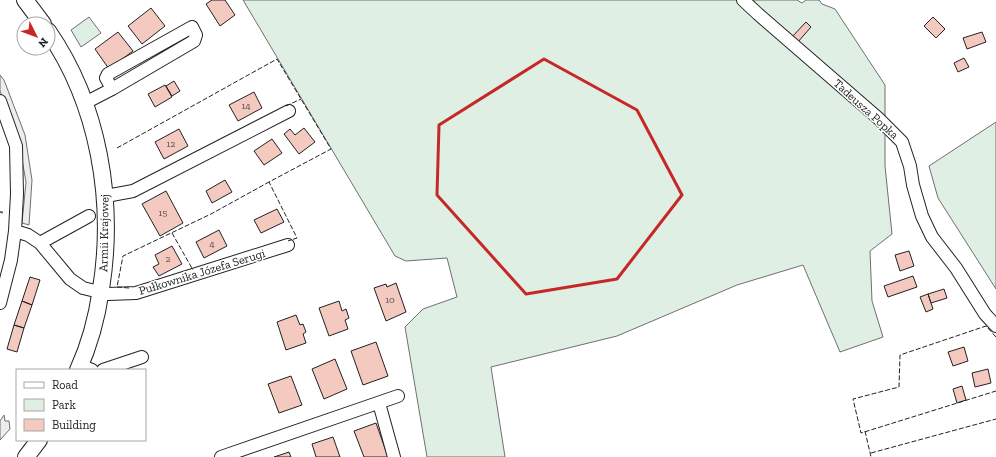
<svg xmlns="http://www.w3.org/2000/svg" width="996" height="457" font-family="'Zilla Slab',serif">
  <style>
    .green { fill: #e0efe3; stroke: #6f6f6f }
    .parking { fill: #ededed; stroke: #6f6f6f }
    .building { fill: #f3c9c0; stroke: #222 }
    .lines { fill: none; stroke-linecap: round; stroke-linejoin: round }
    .minor-casing { stroke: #222; stroke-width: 14 }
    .major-casing { stroke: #222; stroke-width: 18 }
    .path { stroke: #646464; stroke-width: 2; stroke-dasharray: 3 2; stroke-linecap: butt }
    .minor { stroke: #fff; stroke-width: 12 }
    .major { stroke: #fff; stroke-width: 16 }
    .fence { stroke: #222; stroke-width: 1; stroke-dasharray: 5 2; stroke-linecap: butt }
    .marked { fill: none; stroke: #c62828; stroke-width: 3; stroke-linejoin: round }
    .labels { text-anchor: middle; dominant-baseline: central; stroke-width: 3; stroke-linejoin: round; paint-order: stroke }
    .number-label { font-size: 10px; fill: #564c4a }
    .street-label { font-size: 12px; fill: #222; stroke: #fff }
  </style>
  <rect width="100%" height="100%" fill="#fff"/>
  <!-- green -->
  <path class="green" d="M 243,0 L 797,0 L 802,3 L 806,0 L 819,0 L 822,4 L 835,9 L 885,85 L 885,166 L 892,234 L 870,251 L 872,301 L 883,337 L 840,352 L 803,265 L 737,285 L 617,336 L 491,367 L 505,457 L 427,457 L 405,327 L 423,309 L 457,297 L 447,258 L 406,261 L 395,256 Z
    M 89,17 L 101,33 L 81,47 L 71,30 Z
    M 996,122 L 996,289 L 938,198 L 929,166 Z"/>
  <!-- parking -->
  <path class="parking" d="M 0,75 L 4,80 L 25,135 L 32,180 L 29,225 L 22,223 L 26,182 L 18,137 L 0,91 Z
    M 4,415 L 5,421 L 9,421 L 10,429 L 0,440 L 0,421 Z"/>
  <!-- building -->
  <path class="building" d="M 212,0 L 225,0 L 235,15 L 220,26 L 206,4 Z
    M 151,8 L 165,26 L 142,44 L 128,26 Z
    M 933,17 L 945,29 L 936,38 L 924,26 Z
    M 806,22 L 811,27 L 797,43 L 791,38 Z
    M 118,32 L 133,51 L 109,69 L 95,49 Z
    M 982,32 L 986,42 L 967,49 L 963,38 Z
    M 964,58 L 969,67 L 958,72 L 954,63 Z
    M 174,81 L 180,91 L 172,96 L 166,86 Z
    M 165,85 L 172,97 L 155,107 L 148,94 Z
    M 254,92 L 262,108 L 238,121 L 229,105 Z
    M 304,128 L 315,142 L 299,154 L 284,134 L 290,129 L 295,135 Z
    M 179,129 L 188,146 L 164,159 L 155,142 Z
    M 272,139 L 282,153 L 264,165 L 254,151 Z
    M 225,180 L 232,192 L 212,203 L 206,191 Z
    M 166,191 L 183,223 L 160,236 L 142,204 Z
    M 277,209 L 284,222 L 261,233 L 254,220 Z
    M 219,230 L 227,246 L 204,258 L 196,242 Z
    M 172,246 L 182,264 L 159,276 L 153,267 L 159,264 L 155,255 Z
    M 909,251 L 914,266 L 900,271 L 895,255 Z
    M 913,276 L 917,287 L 888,297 L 884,286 Z
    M 30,277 L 40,280 L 32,305 L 22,301 Z
    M 396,283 L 406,312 L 386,321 L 374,288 L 386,284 L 387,287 Z
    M 944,289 L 947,298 L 931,303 L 928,294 Z
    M 928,294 L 933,309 L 926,312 L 920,297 Z
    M 22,301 L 32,305 L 24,328 L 14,325 Z
    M 339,301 L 342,311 L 346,309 L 349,318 L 345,320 L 348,329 L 329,336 L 319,308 Z
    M 296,315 L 300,325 L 303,324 L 306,332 L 303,334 L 306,343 L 286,350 L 277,322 Z
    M 14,325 L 24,328 L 17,352 L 7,349 Z
    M 376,342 L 388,376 L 363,385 L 351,351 Z
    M 964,347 L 968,361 L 953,366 L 948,352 Z
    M 335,359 L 347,389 L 324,399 L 312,369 Z
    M 988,369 L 991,383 L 975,387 L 972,373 Z
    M 291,376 L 302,405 L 279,413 L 268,384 Z
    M 962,386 L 966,400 L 957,403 L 953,389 Z
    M 376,423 L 388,457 L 364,457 L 354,431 Z
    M 333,437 L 340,457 L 316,457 L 312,444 Z
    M 289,452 L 291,457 L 274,457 Z"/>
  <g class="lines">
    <defs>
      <path id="minor" d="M 743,0 L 758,14 L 878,118 L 902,142 L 910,166 L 913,185 L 922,216 L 932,237 L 956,268 L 985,314 L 996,326
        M 0,101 L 16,146 L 17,194 L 15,231 L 11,260 L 0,303
        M 85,103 L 112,89 L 194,41 L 196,35 L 192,27 L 108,74 L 106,78 L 112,89
        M 106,196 L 133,191 L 289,111
        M 15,231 L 28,235 L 40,243 L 70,279 L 83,288 L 108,294 L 136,293 L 288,245
        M 40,243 L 89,216
        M 80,365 L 92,370
        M 103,370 L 142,357
        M 379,403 L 394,457
        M 221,457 L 398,396"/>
      <path id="major" d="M 25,0 L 43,24
        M 48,31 C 99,105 115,201 101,289 C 97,317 90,344 78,370
        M 26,457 L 39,440"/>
    </defs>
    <!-- minor casing -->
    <use href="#minor" class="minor-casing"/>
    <!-- major casing -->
    <use href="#major" class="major-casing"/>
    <!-- path -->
    <path class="path" d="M 0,212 L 5,213"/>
    <!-- minor -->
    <use href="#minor" class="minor"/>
    <!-- major -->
    <use href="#major" class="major"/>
    <!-- fence -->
    <path class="fence" d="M 286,106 L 301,99
      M 117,148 L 277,59 L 331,149 L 269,182 L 297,238 L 288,241
      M 172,233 L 193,270
      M 129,288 L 117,287 L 123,256 L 211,214 L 269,182
      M 996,337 L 986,326 L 900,355 L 899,387 L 853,399 L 861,433 L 996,391
      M 865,431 L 871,457
      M 871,453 L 996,419"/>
  </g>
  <!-- marked area -->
  <path class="marked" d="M 544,59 L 637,110 L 682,195 L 617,279 L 526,294 L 437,195 L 439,125 Z"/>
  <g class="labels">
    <!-- number labels -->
    <g class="number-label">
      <text x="246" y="106">14</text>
      <text x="171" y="144">12</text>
      <text x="163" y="213">15</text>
      <text x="212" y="244">4</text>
      <text x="168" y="259">2</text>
      <text x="390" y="300">10</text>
    </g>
    <!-- street labels -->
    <g class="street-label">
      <text transform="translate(866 109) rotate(42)">Tadeusza Popka</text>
      <text transform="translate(104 233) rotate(-89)">Armii Krajowej</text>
      <text transform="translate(202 272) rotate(-17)">Pułkownika Józefa Serugi</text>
    </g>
  </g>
  <!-- legend -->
  <rect x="16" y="369" width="130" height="72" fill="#ffffff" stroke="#a7a7a7"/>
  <rect x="24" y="382" width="20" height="6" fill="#ffffff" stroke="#a7a7a7"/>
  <text x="52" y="389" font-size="12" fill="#222222">Road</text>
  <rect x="24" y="399" width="20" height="12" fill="#e0efe3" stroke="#a7a7a7"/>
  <text x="52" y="409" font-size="12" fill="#222222">Park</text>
  <rect x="24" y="419" width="20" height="12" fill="#f3c9c0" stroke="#a7a7a7"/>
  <text x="52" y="429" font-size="12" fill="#222222">Building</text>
  <!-- north arrow -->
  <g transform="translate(36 36) rotate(132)"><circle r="19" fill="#ffffff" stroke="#a7a7a7"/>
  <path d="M0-3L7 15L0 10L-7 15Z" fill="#c62828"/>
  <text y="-6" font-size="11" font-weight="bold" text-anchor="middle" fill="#222222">N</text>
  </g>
</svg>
